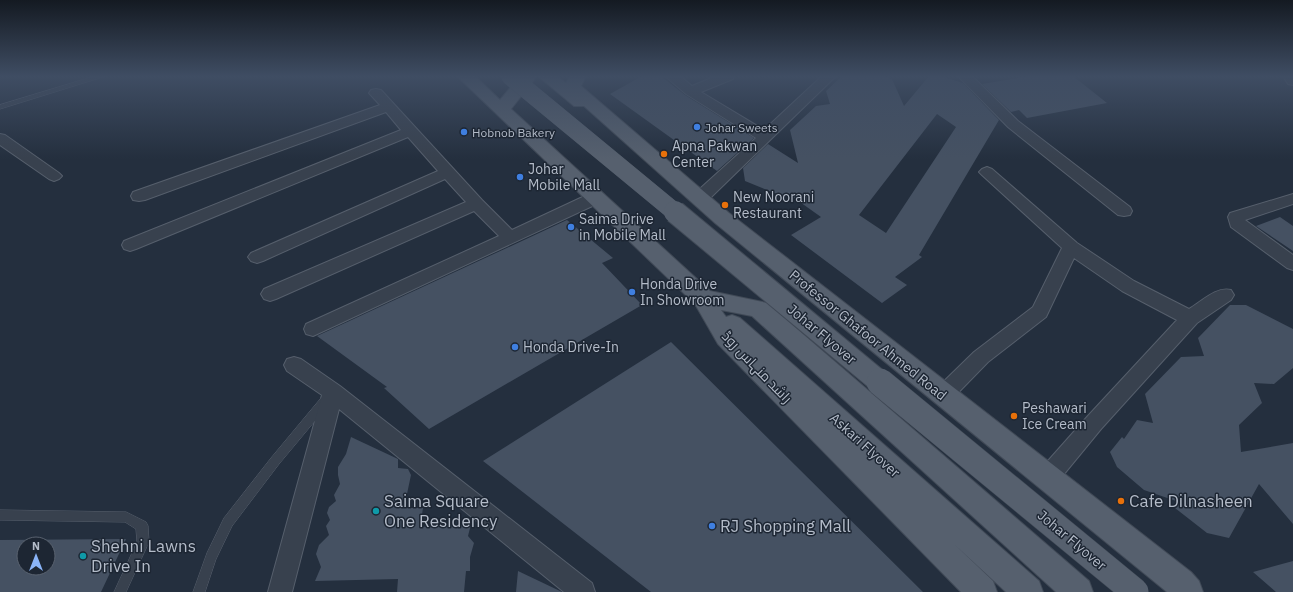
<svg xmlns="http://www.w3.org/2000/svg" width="1293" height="592" font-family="'IBM Plex Sans',Cairo,sans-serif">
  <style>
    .building { fill: #455162; fill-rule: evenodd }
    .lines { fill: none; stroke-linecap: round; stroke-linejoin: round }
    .service-casing { stroke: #565f6c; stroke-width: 1 }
    .minor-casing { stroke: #565f6c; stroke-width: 2 }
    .primary-casing { stroke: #414a57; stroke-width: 2 }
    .service { fill: #38414e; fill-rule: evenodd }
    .minor { fill: #38414e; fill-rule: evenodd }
    .primary { fill: #56606e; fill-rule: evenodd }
    .primary-bridge-far2-casing { stroke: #414a57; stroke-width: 18; stroke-linecap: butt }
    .primary-bridge-far1-casing { stroke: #414a57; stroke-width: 24; stroke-linecap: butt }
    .primary-bridge-casing { stroke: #414a57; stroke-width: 28; stroke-linecap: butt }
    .primary-bridge-far2 { stroke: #56606e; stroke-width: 18 }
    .primary-bridge-far1 { stroke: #56606e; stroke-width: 22 }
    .primary-bridge { stroke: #56606e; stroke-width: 27 }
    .shop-dot { fill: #3f7fe0; stroke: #1d2633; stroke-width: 1.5 }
    .food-dot { fill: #e8710a; stroke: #1d2633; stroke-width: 1.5 }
    .culture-dot { fill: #0f9aa8; stroke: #1d2633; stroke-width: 1.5 }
    .labels { text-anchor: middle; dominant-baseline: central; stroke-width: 3; stroke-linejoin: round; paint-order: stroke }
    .far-poi-label { font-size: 12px; fill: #b4bcc9; stroke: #1d2633; text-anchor: start }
    .poi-label { font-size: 14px; fill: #b4bcc9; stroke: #1d2633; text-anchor: start }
    .street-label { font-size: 14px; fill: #b4bcc9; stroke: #1d2633 }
    .near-poi-label { font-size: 17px; fill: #b4bcc9; stroke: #1d2633; text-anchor: start }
  </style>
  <rect width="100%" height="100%" fill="#242f3e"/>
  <!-- building -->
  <path class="building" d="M 642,76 L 661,76 L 685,95 L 754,138 L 717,171 L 610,94 Z
    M 842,76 L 883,76 L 892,79 L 904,106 L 929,76 L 941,76 L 963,83 L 999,120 L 919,255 L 922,257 L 895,277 L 907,285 L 882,303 L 791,235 L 821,217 L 790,195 L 782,196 L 745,181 L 743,168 L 768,144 L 798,163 L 790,130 L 816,106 L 830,104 L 826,91 ZM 937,114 L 956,127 L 886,233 L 859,215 Z
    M 1030,76 L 1073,76 L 1107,103 L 1027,118 L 1019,110 L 1011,112 L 982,84 Z
    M 1280,217 L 1293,226 L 1293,251 L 1256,226 Z
    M 567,220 L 613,258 L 602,263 L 642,305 L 429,429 L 384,388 L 387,387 L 317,336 Z
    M 1230,305 L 1246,305 L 1293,329 L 1293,368 L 1274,384 L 1254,383 L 1262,403 L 1239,425 L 1241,452 L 1293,443 L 1293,524 L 1259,484 L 1229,538 L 1207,533 L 1175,508 L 1179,502 L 1144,490 L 1117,467 L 1110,452 L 1122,437 L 1124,439 L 1137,420 L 1153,423 L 1145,394 L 1181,357 L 1204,356 L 1198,338 Z
    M 671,342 L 923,592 L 651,592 L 483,461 Z
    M 351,437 L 398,459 L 398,468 L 408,469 L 411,475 L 404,508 L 423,508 L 420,527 L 471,524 L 468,536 L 474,543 L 470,557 L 470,571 L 466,571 L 464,592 L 397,592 L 398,579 L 315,581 L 321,567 L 316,554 L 319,545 L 329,535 L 326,526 L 330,520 L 327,513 L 329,507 L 336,501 L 334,495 L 340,484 L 338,475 L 338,467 L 346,454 Z
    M 126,539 L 101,592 L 0,592 L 0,540 ZM 24,544 L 48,544 L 48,568 L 24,568 Z
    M 1293,561 L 1293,592 L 1276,592 L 1253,572 Z
    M 518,571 L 560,591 L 562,592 L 516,592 Z"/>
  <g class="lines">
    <defs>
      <path id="service" d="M 95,76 L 106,76 L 0,109 L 0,105 Z
        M 325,397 L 329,398 L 330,401 L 329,404 L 279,464 L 232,526 L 216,559 L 205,592 L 193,592 L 207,553 L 224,518 L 271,458 L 321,398 Z
        M 0,510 L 126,512 L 146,522 L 148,526 L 149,542 L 126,592 L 114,592 L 137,542 L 136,529 L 125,522 L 0,520 Z"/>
      <path id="minor" d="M 665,76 L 680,76 L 692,86 L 716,76 L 734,76 L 733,79 L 701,92 L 764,130 L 822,76 L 836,76 L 705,203 L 699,204 L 693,203 L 691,199 L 693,195 L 756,138 L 686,94 Z
        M 958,76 L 972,76 L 1018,121 L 1130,207 L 1132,211 L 1130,215 L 1124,216 L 1118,215 L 1008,127 Z
        M 1283,76 L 1293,76 L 1293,85 L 1288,84 Z
        M 376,89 L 381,90 L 482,200 L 512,230 L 589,194 L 595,193 L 601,194 L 603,198 L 601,202 L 313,336 L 306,334 L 304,329 L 306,324 L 499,236 L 474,211 L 276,299 L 270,301 L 264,299 L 261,294 L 264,289 L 466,202 L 445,179 L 263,261 L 257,263 L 251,261 L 248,257 L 251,253 L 438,171 L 408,137 L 136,249 L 130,251 L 124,249 L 122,245 L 124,241 L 401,130 L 386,112 L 145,200 L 139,201 L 133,200 L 131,196 L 133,192 L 380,105 L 369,93 L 371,90 Z
        M 0,134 L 5,135 L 59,173 L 62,176 L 59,179 L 54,181 L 49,179 L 0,145 Z
        M 987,167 L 992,169 L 1077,243 L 1134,281 L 1189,309 C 1201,302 1217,286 1231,290 L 1234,295 L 1231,300 L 1197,323 L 1101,429 L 1055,485 L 1047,488 L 1039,485 L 1036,478 L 1039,471 L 1087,417 L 1177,320 L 1122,291 L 1074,258 L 1046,317 L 988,362 L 950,401 L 943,403 L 936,401 L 933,395 L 936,389 L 974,352 L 1033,307 L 1062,248 L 982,175 L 979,172 L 982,169 Z
        M 1293,194 L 1293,204 L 1245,220 L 1293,255 L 1293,270 L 1287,268 L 1231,227 L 1228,217 L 1230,213 Z
        M 294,357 L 301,359 L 340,386 L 592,583 L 595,592 L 564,592 L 339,409 L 292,592 L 268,592 L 322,395 L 287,371 L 284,365 L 287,359 Z"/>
      <path id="primary" d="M 457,76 L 475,76 L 500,100 L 520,76 L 537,76 L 511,109 L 710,291 L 767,303 L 1089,581 L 1093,592 L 1056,592 L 752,316 L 721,310 L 726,317 L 732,315 L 740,318 L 1039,581 L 1043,592 L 1006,592 L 954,544 L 993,581 L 997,592 L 961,592 L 718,344 L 695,304 Z
        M 538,76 L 557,76 L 566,83 L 570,76 L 586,76 L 581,86 L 729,213 L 1191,572 L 1199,581 L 1203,592 L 1167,592 L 715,223 L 584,106 L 574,106 Z"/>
    </defs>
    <!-- service casing -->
    <use href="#service" class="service-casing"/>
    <!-- minor casing -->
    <use href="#minor" class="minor-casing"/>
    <!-- primary casing -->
    <use href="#primary" class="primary-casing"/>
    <!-- service -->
    <use href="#service" class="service"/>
    <!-- minor -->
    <use href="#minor" class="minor"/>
    <!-- primary -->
    <use href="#primary" class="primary"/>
    <defs>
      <path id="primary-bridge-far2" d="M 510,76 L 676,213"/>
      <path id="primary-bridge-far1" d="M 675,212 L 881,383"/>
      <path id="primary-bridge" d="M 880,382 L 1135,592"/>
    </defs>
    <!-- primary-bridge-far2 casing -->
    <use href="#primary-bridge-far2" class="primary-bridge-far2-casing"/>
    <!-- primary-bridge-far1 casing -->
    <use href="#primary-bridge-far1" class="primary-bridge-far1-casing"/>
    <!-- primary-bridge casing -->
    <use href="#primary-bridge" class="primary-bridge-casing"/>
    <!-- primary-bridge-far2 -->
    <use href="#primary-bridge-far2" class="primary-bridge-far2"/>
    <!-- primary-bridge-far1 -->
    <use href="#primary-bridge-far1" class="primary-bridge-far1"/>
    <!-- primary-bridge -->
    <use href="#primary-bridge" class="primary-bridge"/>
  </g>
  <!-- sky -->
  <linearGradient id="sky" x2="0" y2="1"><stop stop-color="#141a22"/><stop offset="0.48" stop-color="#3f4d63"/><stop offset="1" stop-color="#3f4d63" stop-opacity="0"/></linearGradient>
  <rect width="1293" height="159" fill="url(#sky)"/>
  <!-- markers -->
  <g class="shop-dot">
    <circle cx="697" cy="127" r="4"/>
    <circle cx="464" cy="132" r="4"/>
    <circle cx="520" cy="177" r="4"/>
    <circle cx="571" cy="227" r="4"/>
    <circle cx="632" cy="292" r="4"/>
    <circle cx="515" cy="347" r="4"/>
    <circle cx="712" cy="526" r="4"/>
  </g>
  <g class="food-dot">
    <circle cx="664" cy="154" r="4"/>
    <circle cx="725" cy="205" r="4"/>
    <circle cx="1014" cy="416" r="4"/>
    <circle cx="1121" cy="501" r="4"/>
  </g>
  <g class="culture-dot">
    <circle cx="376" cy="511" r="4"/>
    <circle cx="83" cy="556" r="4"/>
  </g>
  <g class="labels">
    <!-- far-poi labels -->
    <g class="far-poi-label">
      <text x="705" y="127">Johar Sweets</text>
      <text x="472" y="132">Hobnob Bakery</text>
    </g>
    <!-- poi labels -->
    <g class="poi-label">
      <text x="672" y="146">Apna Pakwan<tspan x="672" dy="16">Center</tspan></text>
      <text x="528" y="169">Johar<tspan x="528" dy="16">Mobile Mall</tspan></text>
      <text x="733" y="197">New Noorani<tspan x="733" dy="16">Restaurant</tspan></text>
      <text x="579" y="219">Saima Drive<tspan x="579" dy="16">in Mobile Mall</tspan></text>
      <text x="640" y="284">Honda Drive<tspan x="640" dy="16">In Showroom</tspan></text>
      <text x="523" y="347">Honda Drive-In</text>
      <text x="1022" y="408">Peshawari<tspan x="1022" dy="16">Ice Cream</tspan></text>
    </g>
    <!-- street labels -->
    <g class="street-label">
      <text transform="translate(822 334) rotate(40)">Johar Flyover</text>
      <text transform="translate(868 335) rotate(39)">Professor Ghafoor Ahmed Road</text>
      <text transform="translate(757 367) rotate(46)">راشد منہاس روڈ</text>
      <text transform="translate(865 445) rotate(42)">Askari Flyover</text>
      <text transform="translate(1072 540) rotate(40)">Johar Flyover</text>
    </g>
    <!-- near-poi labels -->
    <g class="near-poi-label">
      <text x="384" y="501">Saima Square<tspan x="384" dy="20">One Residency</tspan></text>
      <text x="1129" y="501">Cafe Dilnasheen</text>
      <text x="720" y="526">RJ Shopping Mall</text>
      <text x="91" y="546">Shehni Lawns<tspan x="91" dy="20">Drive In</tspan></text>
    </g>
  </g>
  <!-- north arrow -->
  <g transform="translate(36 556)"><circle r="19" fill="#1d2633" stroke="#59626f"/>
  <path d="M0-3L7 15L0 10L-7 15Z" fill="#8ab4f8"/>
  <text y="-6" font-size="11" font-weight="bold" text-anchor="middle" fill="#b4bcc9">N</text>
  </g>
</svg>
